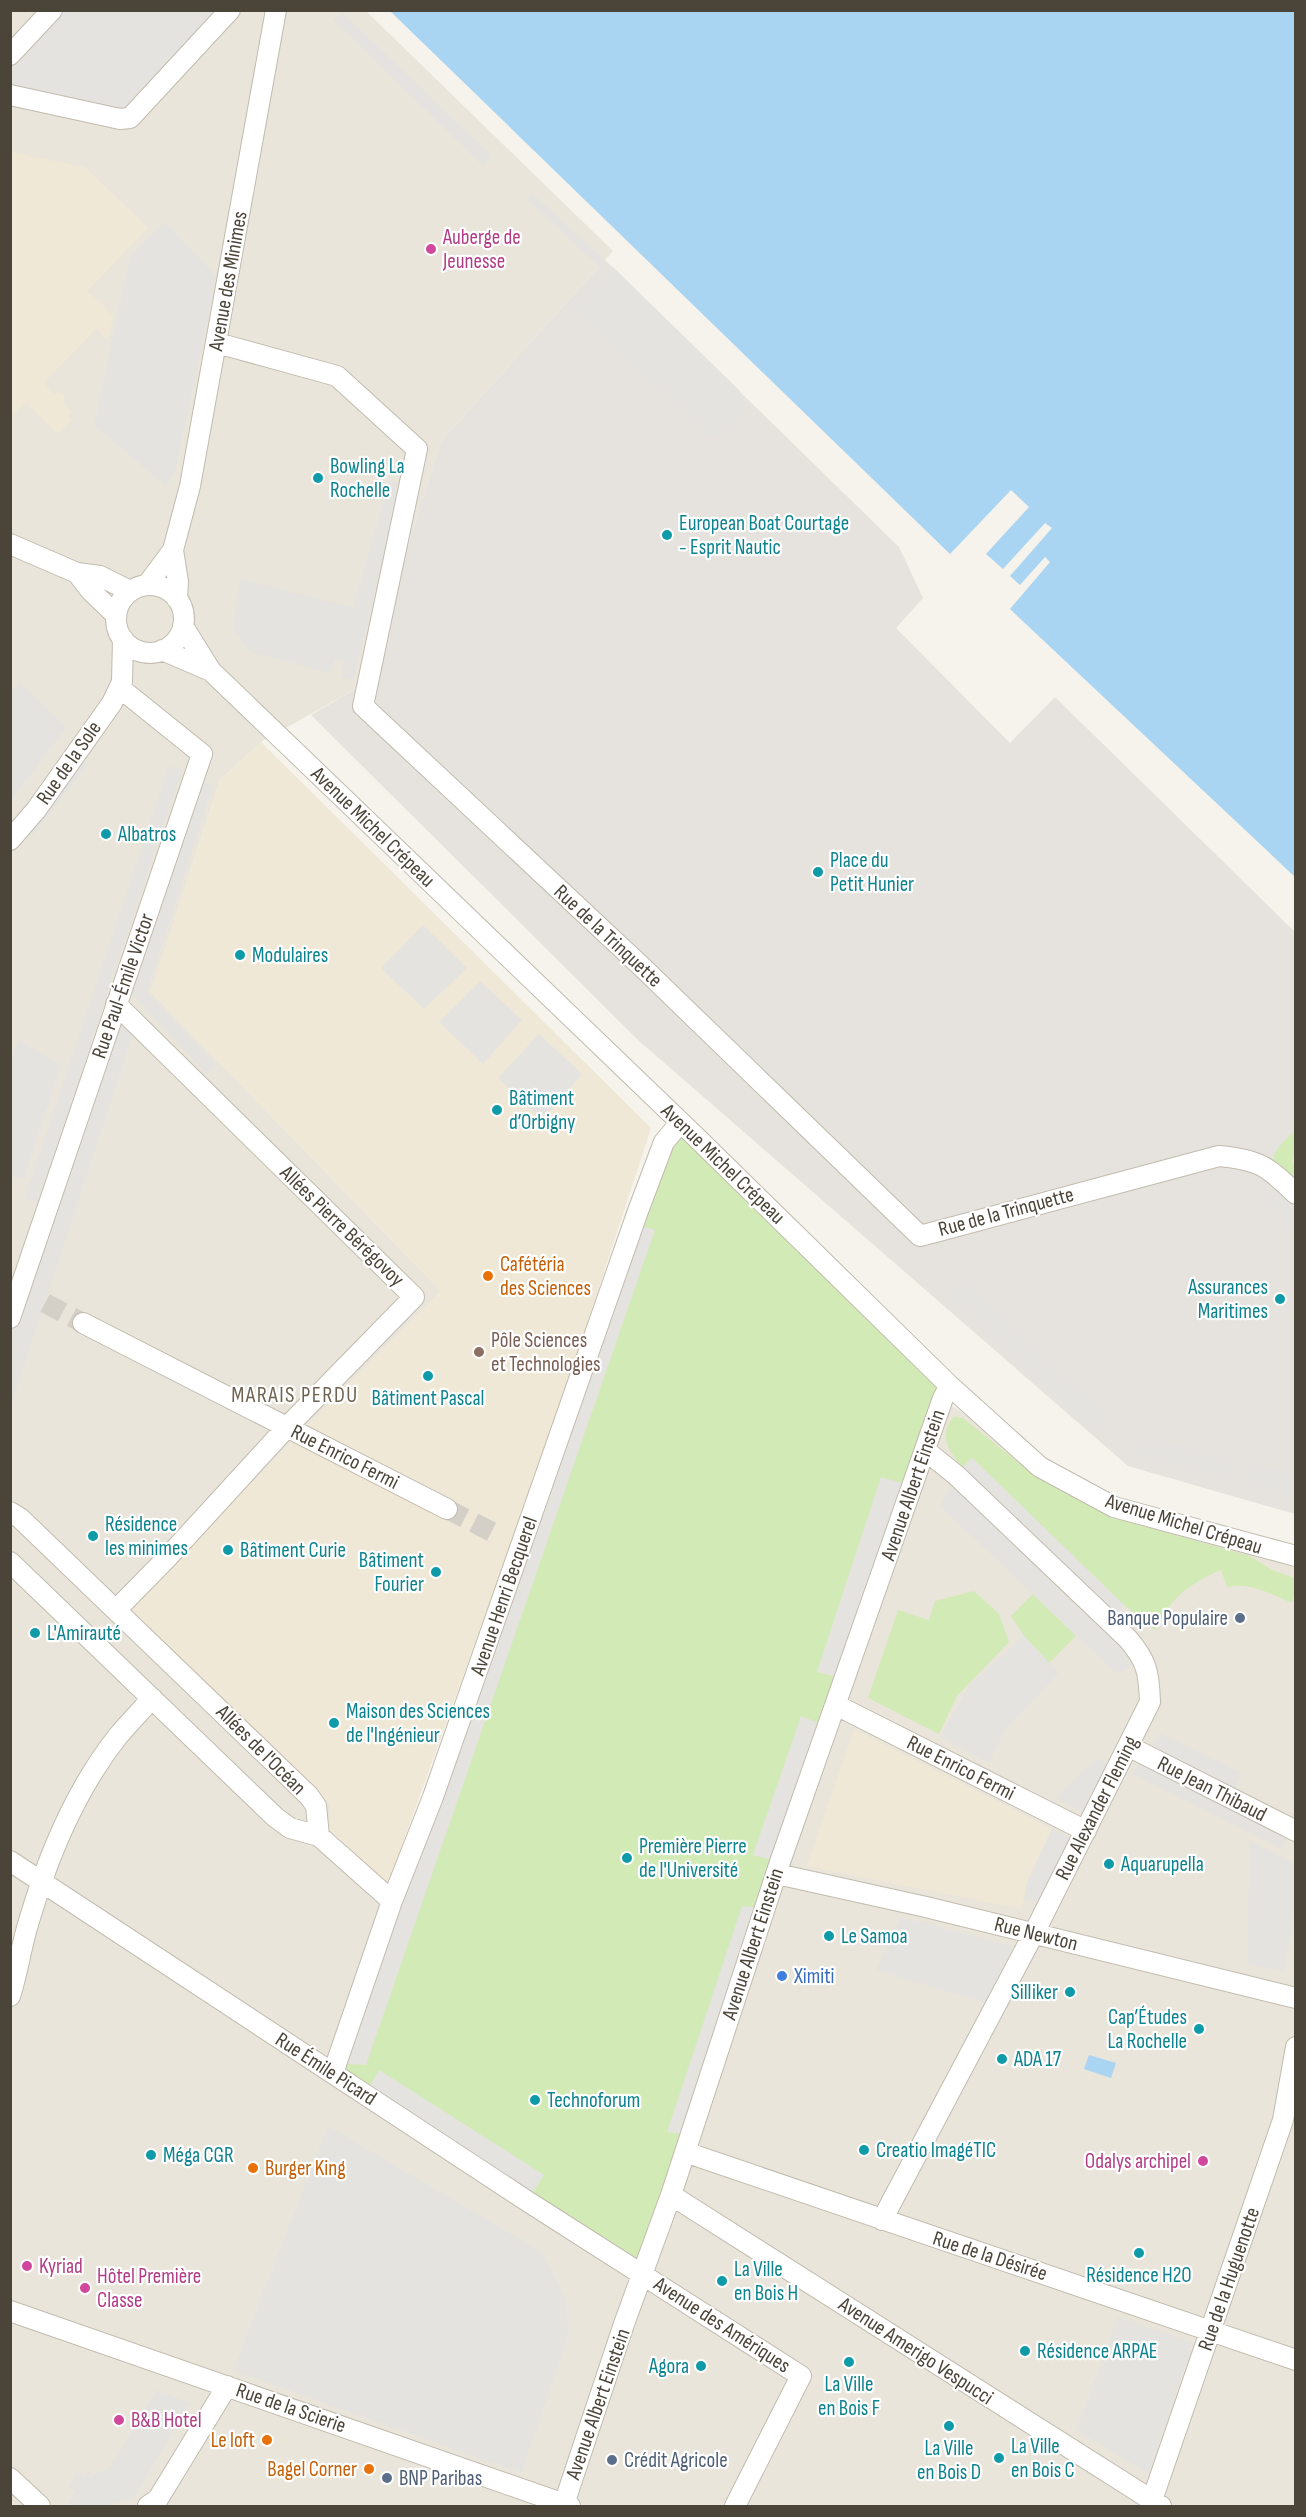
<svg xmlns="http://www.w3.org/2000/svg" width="1306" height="2517" font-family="'Sofia Sans Condensed',sans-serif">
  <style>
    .residential { fill: #eae5da }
    .industrial { fill: #e6e2dd }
    .education { fill: #efe8d6 }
    .green { fill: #d2eab5 }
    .parking { fill: #e5e3e0 }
    .water { fill: #a9d4f2 }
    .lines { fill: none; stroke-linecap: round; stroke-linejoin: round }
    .minor-tunnel { stroke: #d4d0c8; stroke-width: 20; stroke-dasharray: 20 10; stroke-linecap: butt }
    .minor-casing { stroke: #c2bbae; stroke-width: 22 }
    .minor { stroke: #fff; stroke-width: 20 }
    .hotel-dot { fill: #d1479c; stroke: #fff; stroke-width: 2 }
    .culture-dot { fill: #0f9aa8; stroke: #fff; stroke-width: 2 }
    .food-dot { fill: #e8710a; stroke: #fff; stroke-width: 2 }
    .education-dot { fill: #8d6e63; stroke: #fff; stroke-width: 2 }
    .service-dot { fill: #5c6f8a; stroke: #fff; stroke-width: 2 }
    .shop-dot { fill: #3f7fe0; stroke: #fff; stroke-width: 2 }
    .labels { text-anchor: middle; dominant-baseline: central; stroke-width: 4.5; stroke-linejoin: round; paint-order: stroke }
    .hotel-label { font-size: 21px; fill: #b23c85; stroke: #fff; text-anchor: start }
    .street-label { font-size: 21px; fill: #4b4439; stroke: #fff }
    .culture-label { font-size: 21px; fill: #0d838f; stroke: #fff; text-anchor: start }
    .food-label { font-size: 21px; fill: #c56008; stroke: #fff; text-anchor: start }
    .education-label { font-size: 21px; fill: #785e54; stroke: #fff; text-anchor: start }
    .service-label { font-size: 21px; fill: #4e5e75; stroke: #fff; text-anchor: start }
    .shop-label { font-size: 21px; fill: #366cbe; stroke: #fff; text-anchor: start }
    .neighbourhood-label { font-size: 22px; letter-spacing: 1.5px; fill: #6e6250; stroke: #fff }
  </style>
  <rect width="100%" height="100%" fill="#f6f3ec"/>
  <!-- residential -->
  <path class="residential" d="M 11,11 L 366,11 L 613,251 L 442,440 L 362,685 L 261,742 L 220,780 L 151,992 L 441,1291 L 128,1608 L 330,1804 L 330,1830 L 392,1901 L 946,1402 L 1042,1465 L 1115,1505 L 1295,1555 L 1296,2042 L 1283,2120 L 1296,2124 L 1295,2506 L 11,2506 Z"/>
  <!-- industrial -->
  <path class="industrial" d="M 605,260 L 899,547 L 923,598 L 896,628 L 1010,743 L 1055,697 L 1295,932 L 1295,1514 L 1128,1466 L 638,1040 L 311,715 L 362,685 L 442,440 Z"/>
  <!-- education -->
  <path class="education" d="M 11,152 L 85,167 L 148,228 L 87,291 L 97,300 L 102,301 L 105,309 L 113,316 L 108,340 L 96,329 L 44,383 L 54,394 L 59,392 L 64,395 L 64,403 L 72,411 L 68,416 L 72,420 L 58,434 L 26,403 L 11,418 Z
    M 261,742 L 651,1128 L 558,1413 L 388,1884 L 330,1830 L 330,1804 L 128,1608 L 441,1291 L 151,992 L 220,780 Z
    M 854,1729 L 1052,1829 L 1027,1882 L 1022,1909 L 807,1866 Z"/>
  <!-- green -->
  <path class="green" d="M 680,1123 L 950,1386 L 643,2274 L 333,2073 Z
    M 1295,1130 L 1295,1150 L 1292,1162 L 1295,1164 L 1295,1187 C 1266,1159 1267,1158 1295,1130 Z
    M 954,1417 L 963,1418 L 1019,1463 L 1052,1485 L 1092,1507 L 1125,1521 L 1250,1556 L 1274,1571 L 1295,1578 L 1295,1592 L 1292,1603 C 1271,1594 1250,1582 1227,1587 L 1221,1570 C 1187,1585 1172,1597 1155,1630 L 1124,1605 L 972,1458 L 963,1467 C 949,1453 937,1434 954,1417 Z
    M 974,1591 L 999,1614 L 1009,1642 L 957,1696 L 939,1734 L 868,1698 L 898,1610 L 929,1620 L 935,1601 Z
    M 1033,1594 L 1076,1636 L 1049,1663 L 1024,1636 L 1011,1616 Z"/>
  <!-- parking -->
  <path class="parking" d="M 52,11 L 230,11 L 138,112 L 11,95 L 10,55 Z
    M 342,12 L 492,156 L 483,166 L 333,20 Z
    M 532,193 L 605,260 L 599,267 L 527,199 Z
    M 165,222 L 217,277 L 175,472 L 166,486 L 94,425 L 130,256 Z
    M 613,267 L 739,390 L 744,402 L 738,426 L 710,439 L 574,308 Z
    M 389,481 L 403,483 L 354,679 L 342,678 L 344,662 L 335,659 L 330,673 L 250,652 L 233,629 L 240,579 L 353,608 Z
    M 20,683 L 66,727 L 11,801 L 11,693 Z
    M 81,761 L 87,766 L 32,836 L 25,831 Z
    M 169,766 L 182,770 L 38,1202 L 25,1198 Z
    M 201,781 L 213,786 L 147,992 L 216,1065 L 207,1075 L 130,992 Z
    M 423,925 L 467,968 L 424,1009 L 381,968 Z
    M 480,981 L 522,1020 L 483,1064 L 439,1022 Z
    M 112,1017 L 133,1035 L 11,1405 L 11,1316 Z
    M 539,1034 L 582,1074 L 542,1120 L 498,1078 Z
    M 18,1040 L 61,1065 L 24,1179 L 10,1176 L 11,1065 Z
    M 1278,1186 L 1295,1198 L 1294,1233 L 1266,1201 Z
    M 634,1224 L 655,1230 L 366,2065 L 348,2064 L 338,2059 Z
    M 963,1280 L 1109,1417 L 1094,1433 L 948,1296 Z
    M 1140,1436 L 1237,1461 L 1232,1481 L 1135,1456 Z
    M 972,1458 L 1124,1605 L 1111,1623 L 1142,1656 L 1126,1669 L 1117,1674 L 940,1506 L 956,1475 Z
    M 1247,1463 L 1295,1475 L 1295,1497 L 1242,1482 Z
    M 881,1477 L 912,1486 L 845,1679 L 817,1672 Z
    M 1024,1636 L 1059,1673 L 1005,1730 L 989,1763 L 940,1737 L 970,1684 Z
    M 801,1716 L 828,1727 L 780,1862 L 753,1855 Z
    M 1160,1733 L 1242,1773 L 1230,1798 L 1292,1830 L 1282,1849 L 1132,1774 Z
    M 1097,1758 L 1117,1768 L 1093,1817 L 1056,1798 Z
    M 1052,1829 L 1081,1841 L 1049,1903 L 1024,1899 L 1027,1882 Z
    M 1249,1840 L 1295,1864 L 1295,1905 L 1285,1971 L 1248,1964 Z
    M 742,1906 L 766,1908 L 690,2135 L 667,2132 Z
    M 900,1919 L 919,1921 L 1013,1947 L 986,2003 L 876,1970 Z
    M 379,2070 L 544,2175 L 527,2201 L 365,2095 Z
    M 328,2126 L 542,2252 L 566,2299 L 569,2335 L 521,2473 L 233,2370 Z
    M 1118,2317 L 1193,2343 L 1149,2474 L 1076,2430 Z
    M 156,2390 L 190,2403 L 135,2496 L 105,2506 L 68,2506 L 76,2491 L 69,2487 L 77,2472 L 84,2475 L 87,2470 L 91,2472 L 89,2477 L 107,2469 L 115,2460 Z"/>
  <!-- water -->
  <path class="water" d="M 390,11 L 1295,11 L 1295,877 L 1010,609 L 1050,562 L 1045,557 L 1020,585 L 1010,576 L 1052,528 L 1045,523 L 1003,569 L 986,554 L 1029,507 L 1011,490 L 950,554 Z
    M 1089,2055 L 1116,2063 L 1111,2078 L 1084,2069 Z"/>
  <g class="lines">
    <!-- minor-tunnel -->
    <path class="minor-tunnel" d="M 45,1303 L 83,1323
      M 447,1509 L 496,1534"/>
    <defs>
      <path id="minor" d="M 10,55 L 52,10
        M 10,95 L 120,119 L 130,118 L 230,10
        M 217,343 L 337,376 L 417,449 L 363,706 L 641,966 L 920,1236 L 1219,1156 C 1260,1160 1267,1166 1296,1194
        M 10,544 L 77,573 L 100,576 L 130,591
        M 173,550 L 178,582 L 177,599
        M 77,573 L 91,591 L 116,615
        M 147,585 L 173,550 L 190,486 L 276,10
        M116 619a34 34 0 1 1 68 0a34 34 0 1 1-68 0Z
        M 183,626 L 211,671 L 696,1137 L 950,1386 L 1040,1467 L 1114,1507 L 1296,1556
        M 162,650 L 211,671
        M 10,840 L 36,810 L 112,703 L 122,682 L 123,639
        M 116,1004 L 414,1297 L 287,1427 L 167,1558 L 116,1610
        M 10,1318 L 202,754 L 120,688
        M 83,1323 L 447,1509
        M 10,1512 L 20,1518 L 309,1796 L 316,1806 L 319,1836 L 290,1828 L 275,1817 L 10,1562
        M 836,1705 L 1086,1831
        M 1128,1746 L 1296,1831
        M 319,1836 L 392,1901
        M 10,1861 L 527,2201 L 801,2376 L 735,2506
        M 777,1874 L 926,1907 L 1296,1998
        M 10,1996 C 18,1972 21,1946 29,1921 C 48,1856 76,1789 118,1736 C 129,1723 141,1711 152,1698
        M 333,2073 L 392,1901 L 433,1797 L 638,1211 L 664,1142 L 680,1123
        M 685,2152 L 1296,2360
        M 671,2195 L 1161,2506
        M 882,2220 L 1034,1933 L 1150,1702 C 1149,1673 1147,1661 1128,1639 L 956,1475 L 925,1450
        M 10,2311 L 570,2506
        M 10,2478 L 40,2506
        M 564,2504 L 624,2324 L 671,2195 L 780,1862 L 943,1398 L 950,1386
        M 148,2506 L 158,2499 L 227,2386
        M 1150,2506 L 1283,2120 L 1296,2047"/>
    </defs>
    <!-- minor casing -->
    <use href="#minor" class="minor-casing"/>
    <!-- minor -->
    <use href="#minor" class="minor"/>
  </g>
  <!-- markers -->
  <g class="hotel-dot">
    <circle cx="431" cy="249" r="6"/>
    <circle cx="1203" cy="2161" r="6"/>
    <circle cx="27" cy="2266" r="6"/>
    <circle cx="85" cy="2288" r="6"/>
    <circle cx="119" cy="2420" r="6"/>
  </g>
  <g class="culture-dot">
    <circle cx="318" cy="478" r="6"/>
    <circle cx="667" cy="535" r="6"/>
    <circle cx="106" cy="834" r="6"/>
    <circle cx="818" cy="872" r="6"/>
    <circle cx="240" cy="955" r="6"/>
    <circle cx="497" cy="1110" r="6"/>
    <circle cx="1280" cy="1299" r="6"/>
    <circle cx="428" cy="1376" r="6"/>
    <circle cx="93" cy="1536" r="6"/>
    <circle cx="228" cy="1550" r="6"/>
    <circle cx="436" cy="1572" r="6"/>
    <circle cx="35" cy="1633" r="6"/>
    <circle cx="334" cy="1723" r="6"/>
    <circle cx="627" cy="1858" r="6"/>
    <circle cx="1109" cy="1864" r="6"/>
    <circle cx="829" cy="1936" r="6"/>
    <circle cx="1070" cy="1992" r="6"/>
    <circle cx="1199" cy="2029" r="6"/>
    <circle cx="1002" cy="2059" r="6"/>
    <circle cx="535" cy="2100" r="6"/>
    <circle cx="864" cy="2150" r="6"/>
    <circle cx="151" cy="2155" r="6"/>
    <circle cx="1139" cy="2253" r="6"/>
    <circle cx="722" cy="2281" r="6"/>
    <circle cx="1025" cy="2351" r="6"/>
    <circle cx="849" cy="2362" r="6"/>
    <circle cx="701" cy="2366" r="6"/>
    <circle cx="949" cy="2426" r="6"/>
    <circle cx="999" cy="2458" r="6"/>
  </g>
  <g class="food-dot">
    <circle cx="488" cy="1276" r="6"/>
    <circle cx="253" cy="2168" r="6"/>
    <circle cx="267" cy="2440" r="6"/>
    <circle cx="369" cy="2469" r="6"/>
  </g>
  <circle class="education-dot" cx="479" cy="1352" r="6"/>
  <g class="service-dot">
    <circle cx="1240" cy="1618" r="6"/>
    <circle cx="612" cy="2460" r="6"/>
    <circle cx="387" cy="2478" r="6"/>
  </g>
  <circle class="shop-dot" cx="782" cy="1976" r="6"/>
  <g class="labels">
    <!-- hotel labels -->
    <g class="hotel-label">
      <text x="443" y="237">Auberge de<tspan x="443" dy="24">Jeunesse</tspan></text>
      <text x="1191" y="2161" text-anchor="end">Odalys archipel</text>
      <text x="39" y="2266">Kyriad</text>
      <text x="97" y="2276">Hôtel Première<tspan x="97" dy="24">Classe</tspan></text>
      <text x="131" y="2420">B&amp;B Hotel</text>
    </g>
    <!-- street labels -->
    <g class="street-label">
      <text transform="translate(228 281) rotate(-80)">Avenue des Minimes</text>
      <text transform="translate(69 763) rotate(-55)">Rue de la Sole</text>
      <text transform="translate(373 827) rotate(44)">Avenue Michel Crépeau</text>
      <text transform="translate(608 936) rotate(43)">Rue de la Trinquette</text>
      <text transform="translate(123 986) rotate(-71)">Rue Paul-Émile Victor</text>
      <text transform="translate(723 1164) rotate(44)">Avenue Michel Crépeau</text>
      <text transform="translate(1006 1212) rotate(-15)">Rue de la Trinquette</text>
      <text transform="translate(342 1226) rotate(44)">Allées Pierre Bérégovoy</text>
      <text transform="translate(345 1457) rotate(27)">Rue Enrico Fermi</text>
      <text transform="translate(913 1485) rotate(-71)">Avenue Albert Einstein</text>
      <text transform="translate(1184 1524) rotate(17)">Avenue Michel Crépeau</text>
      <text transform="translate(504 1596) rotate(-71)">Avenue Henri Becquerel</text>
      <text transform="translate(261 1750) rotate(45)">Allées de l'Océan</text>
      <text transform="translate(961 1768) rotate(27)">Rue Enrico Fermi</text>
      <text transform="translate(1212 1789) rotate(27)">Rue Jean Thibaud</text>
      <text transform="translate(1097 1808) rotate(-63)">Rue Alexander Fleming</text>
      <text transform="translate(1036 1934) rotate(14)">Rue Newton</text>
      <text transform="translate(753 1944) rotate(-72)">Avenue Albert Einstein</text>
      <text transform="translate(326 2069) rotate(33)">Rue Émile Picard</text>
      <text transform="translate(990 2256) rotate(18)">Rue de la Désirée</text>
      <text transform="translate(1229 2279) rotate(-71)">Rue de la Huguenotte</text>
      <text transform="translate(722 2325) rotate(33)">Avenue des Amériques</text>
      <text transform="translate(916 2351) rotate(33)">Avenue Amerigo Vespucci</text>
      <text transform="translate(598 2404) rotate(-71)">Avenue Albert Einstein</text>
      <text transform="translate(291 2408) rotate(19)">Rue de la Scierie</text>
    </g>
    <!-- culture labels -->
    <g class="culture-label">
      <text x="330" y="466">Bowling La<tspan x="330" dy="24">Rochelle</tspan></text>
      <text x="679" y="523">European Boat Courtage<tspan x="679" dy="24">- Esprit Nautic</tspan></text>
      <text x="118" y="834">Albatros</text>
      <text x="830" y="860">Place du<tspan x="830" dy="24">Petit Hunier</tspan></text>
      <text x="252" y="955">Modulaires</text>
      <text x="509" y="1098">Bâtiment<tspan x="509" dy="24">d’Orbigny</tspan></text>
      <text x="1268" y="1287" text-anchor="end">Assurances<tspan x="1268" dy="24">Maritimes</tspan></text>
      <text x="428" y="1398" text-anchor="middle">Bâtiment Pascal</text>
      <text x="105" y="1524">Résidence<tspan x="105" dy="24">les minimes</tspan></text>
      <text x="240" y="1550">Bâtiment Curie</text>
      <text x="424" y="1560" text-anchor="end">Bâtiment<tspan x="424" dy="24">Fourier</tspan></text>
      <text x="47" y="1633">L'Amirauté</text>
      <text x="346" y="1711">Maison des Sciences<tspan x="346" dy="24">de l'Ingénieur</tspan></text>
      <text x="639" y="1846">Première Pierre<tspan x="639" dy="24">de l'Université</tspan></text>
      <text x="1121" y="1864">Aquarupella</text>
      <text x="841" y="1936">Le Samoa</text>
      <text x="1058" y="1992" text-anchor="end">Silliker</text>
      <text x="1187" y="2017" text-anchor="end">Cap’Études<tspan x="1187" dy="24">La Rochelle</tspan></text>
      <text x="1014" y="2059">ADA 17</text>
      <text x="547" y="2100">Technoforum</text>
      <text x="876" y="2150">Creatio ImagéTIC</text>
      <text x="163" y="2155">Méga CGR</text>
      <text x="734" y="2269">La Ville<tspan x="734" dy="24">en Bois H</tspan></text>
      <text x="1139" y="2275" text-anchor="middle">Résidence H2O</text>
      <text x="1037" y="2351">Résidence ARPAE</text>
      <text x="689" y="2366" text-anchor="end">Agora</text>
      <text x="849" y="2384" text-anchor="middle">La Ville<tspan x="849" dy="24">en Bois F</tspan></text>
      <text x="1011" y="2446">La Ville<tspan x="1011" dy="24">en Bois C</tspan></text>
      <text x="949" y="2448" text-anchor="middle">La Ville<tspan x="949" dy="24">en Bois D</tspan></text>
    </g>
    <!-- food labels -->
    <g class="food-label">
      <text x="500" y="1264">Cafétéria<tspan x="500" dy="24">des Sciences</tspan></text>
      <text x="265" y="2168">Burger King</text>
      <text x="255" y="2440" text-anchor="end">Le loft</text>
      <text x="357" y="2469" text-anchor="end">Bagel Corner</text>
    </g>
    <!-- education labels -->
    <g class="education-label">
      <text x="491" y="1340">Pôle Sciences<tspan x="491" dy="24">et Technologies</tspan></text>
    </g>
    <!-- service labels -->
    <g class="service-label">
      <text x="1228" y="1618" text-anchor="end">Banque Populaire</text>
      <text x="624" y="2460">Crédit Agricole</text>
      <text x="399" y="2478">BNP Paribas</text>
    </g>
    <!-- shop labels -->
    <g class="shop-label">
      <text x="794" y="1976">Ximiti</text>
    </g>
    <!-- neighbourhood labels -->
    <g class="neighbourhood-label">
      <text x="295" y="1395">MARAIS PERDU</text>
    </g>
  </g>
  <!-- border -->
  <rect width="1306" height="2517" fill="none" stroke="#4b4439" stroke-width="24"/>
</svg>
